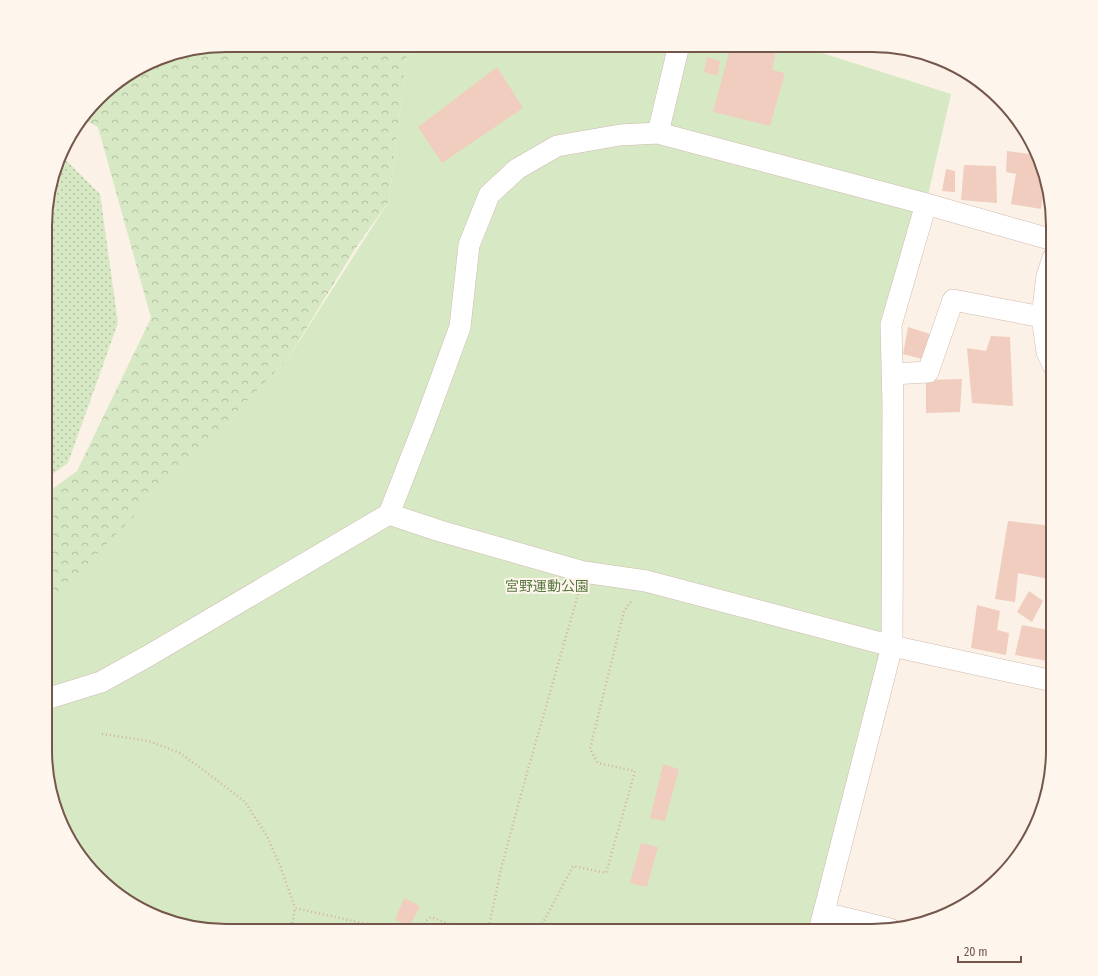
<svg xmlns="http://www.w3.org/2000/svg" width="1098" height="976" font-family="'Fira Sans Condensed','Noto Sans JP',sans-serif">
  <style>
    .grass { fill: url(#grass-dots) }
    .forest { fill: url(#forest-crowns) }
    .green { fill: #d7e9c4 }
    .building { fill: #f0cdbe }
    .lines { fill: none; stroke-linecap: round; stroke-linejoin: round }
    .minor-casing { stroke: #cfbaaf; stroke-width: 22 }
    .path { stroke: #d5b0a1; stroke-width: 2.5; stroke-dasharray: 1 3; stroke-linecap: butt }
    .minor { stroke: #fff; stroke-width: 21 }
    .labels { text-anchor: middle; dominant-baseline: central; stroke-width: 4; stroke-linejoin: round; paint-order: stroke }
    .park-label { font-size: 14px; fill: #597943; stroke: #fef5ec }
    .rim { fill: none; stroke: #74564b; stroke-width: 2 }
  </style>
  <defs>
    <pattern id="grass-dots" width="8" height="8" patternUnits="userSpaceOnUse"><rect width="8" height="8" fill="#d7e9c4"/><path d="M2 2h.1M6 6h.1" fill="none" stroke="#b3c0a1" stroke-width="1.8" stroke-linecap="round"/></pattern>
    <pattern id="forest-crowns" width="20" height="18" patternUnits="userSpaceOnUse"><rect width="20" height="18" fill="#d7e9c4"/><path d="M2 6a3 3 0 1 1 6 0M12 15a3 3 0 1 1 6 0" fill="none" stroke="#b3c0a1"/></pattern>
  </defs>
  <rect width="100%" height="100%" fill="#fcf1e6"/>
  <!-- grass -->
  <path class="grass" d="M 62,156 L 100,194 L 118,323 L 68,463 L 47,478 L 48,191 Z"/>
  <!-- forest -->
  <path class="forest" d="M 226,45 L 436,45 L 407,55 L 389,201 L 355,249 L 287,360 L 46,611 L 47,493 L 77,471 L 151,318 L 98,127 L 83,119 L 107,90 L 168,55 Z"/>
  <!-- green -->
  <path class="green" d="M 436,45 L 797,45 L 951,94 L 926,204 L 891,325 L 892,646 L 819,931 L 226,931 L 157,917 L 90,869 L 59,819 L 45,761 L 46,606 L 287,360 L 389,201 L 407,55 Z"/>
  <!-- building -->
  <path class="building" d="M 728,45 L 777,45 L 772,70 L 785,73 L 770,126 L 713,112 L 730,49 Z
    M 707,57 L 720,61 L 718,76 L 704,72 Z
    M 497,67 L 523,108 L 442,163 L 418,127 Z
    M 1007,151 L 1038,155 L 1039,157 L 1045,183 L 1041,209 L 1011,204 L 1016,174 L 1006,172 Z
    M 964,165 L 996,166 L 997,203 L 961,200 Z
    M 946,169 L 955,171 L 955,192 L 942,191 Z
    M 908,327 L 933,335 L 926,360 L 903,354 Z
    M 991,336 L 1010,337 L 1013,406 L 972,403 L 967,348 L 986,351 Z
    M 962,379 L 960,412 L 926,413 L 926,380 Z
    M 1008,521 L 1053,526 L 1053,556 L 1049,579 L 1018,573 L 1015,602 L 995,599 Z
    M 1029,591 L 1043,601 L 1032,622 L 1017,612 Z
    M 977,605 L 1000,611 L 997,630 L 1009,633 L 1006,655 L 971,648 Z
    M 1022,625 L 1053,631 L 1053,662 L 1015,655 Z
    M 663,764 L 679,769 L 665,821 L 650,818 Z
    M 641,843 L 658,847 L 647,887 L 630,883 Z
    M 404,898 L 420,906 L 410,925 L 395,920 Z"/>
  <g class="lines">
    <defs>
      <path id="minor" d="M 658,133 L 679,45
        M 1053,258 L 1047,276 L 1042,317 L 1047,352 L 1053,365
        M 892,374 L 928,372 L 953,300 L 1042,317
        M 389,514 L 440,531 L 584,572 L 646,581 L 892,646 L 1053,681
        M 46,699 L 101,682 L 148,656 L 389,514 L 425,422 L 460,327 L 469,245 L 489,195 L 517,169 L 557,146 L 620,135 L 658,133 L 926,204 L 1053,240
        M 824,913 L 890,929
        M 819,931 L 892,646 L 893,406 L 891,325 L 926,204"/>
    </defs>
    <!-- minor casing -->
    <use href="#minor" class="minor-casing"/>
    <!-- path -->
    <path class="path" d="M 102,734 L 149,741 L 180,753 L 218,781 L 245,802 L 267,836 L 281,868 L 295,908
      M 291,931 L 295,908 L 371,925 L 380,931
      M 421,931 L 425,922 L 431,917 L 467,931
      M 488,931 L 502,865 L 527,773 L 579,591
      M 515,931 L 543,923 L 573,866 L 606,873 L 635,771 L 598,763 L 590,749 L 624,611 L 632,600"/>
    <!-- minor -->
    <use href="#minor" class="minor"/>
  </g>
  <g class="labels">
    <!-- park labels -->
    <g class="park-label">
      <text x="547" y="586">宮野運動公園</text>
    </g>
  </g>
  <!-- crop -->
  <path d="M0 0H1098V976H0ZM226 52H872A174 174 0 0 1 1046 226V750A174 174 0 0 1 872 924H226A174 174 0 0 1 52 750V226A174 174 0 0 1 226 52Z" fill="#fef5ec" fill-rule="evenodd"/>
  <path class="rim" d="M226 52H872A174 174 0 0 1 1046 226V750A174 174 0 0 1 872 924H226A174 174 0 0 1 52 750V226A174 174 0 0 1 226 52Z"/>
  <!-- scale -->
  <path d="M958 956v6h63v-6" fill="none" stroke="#74564b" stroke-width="2"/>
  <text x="964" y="956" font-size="12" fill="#74564b" stroke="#fef5ec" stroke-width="3" paint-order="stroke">20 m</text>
</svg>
